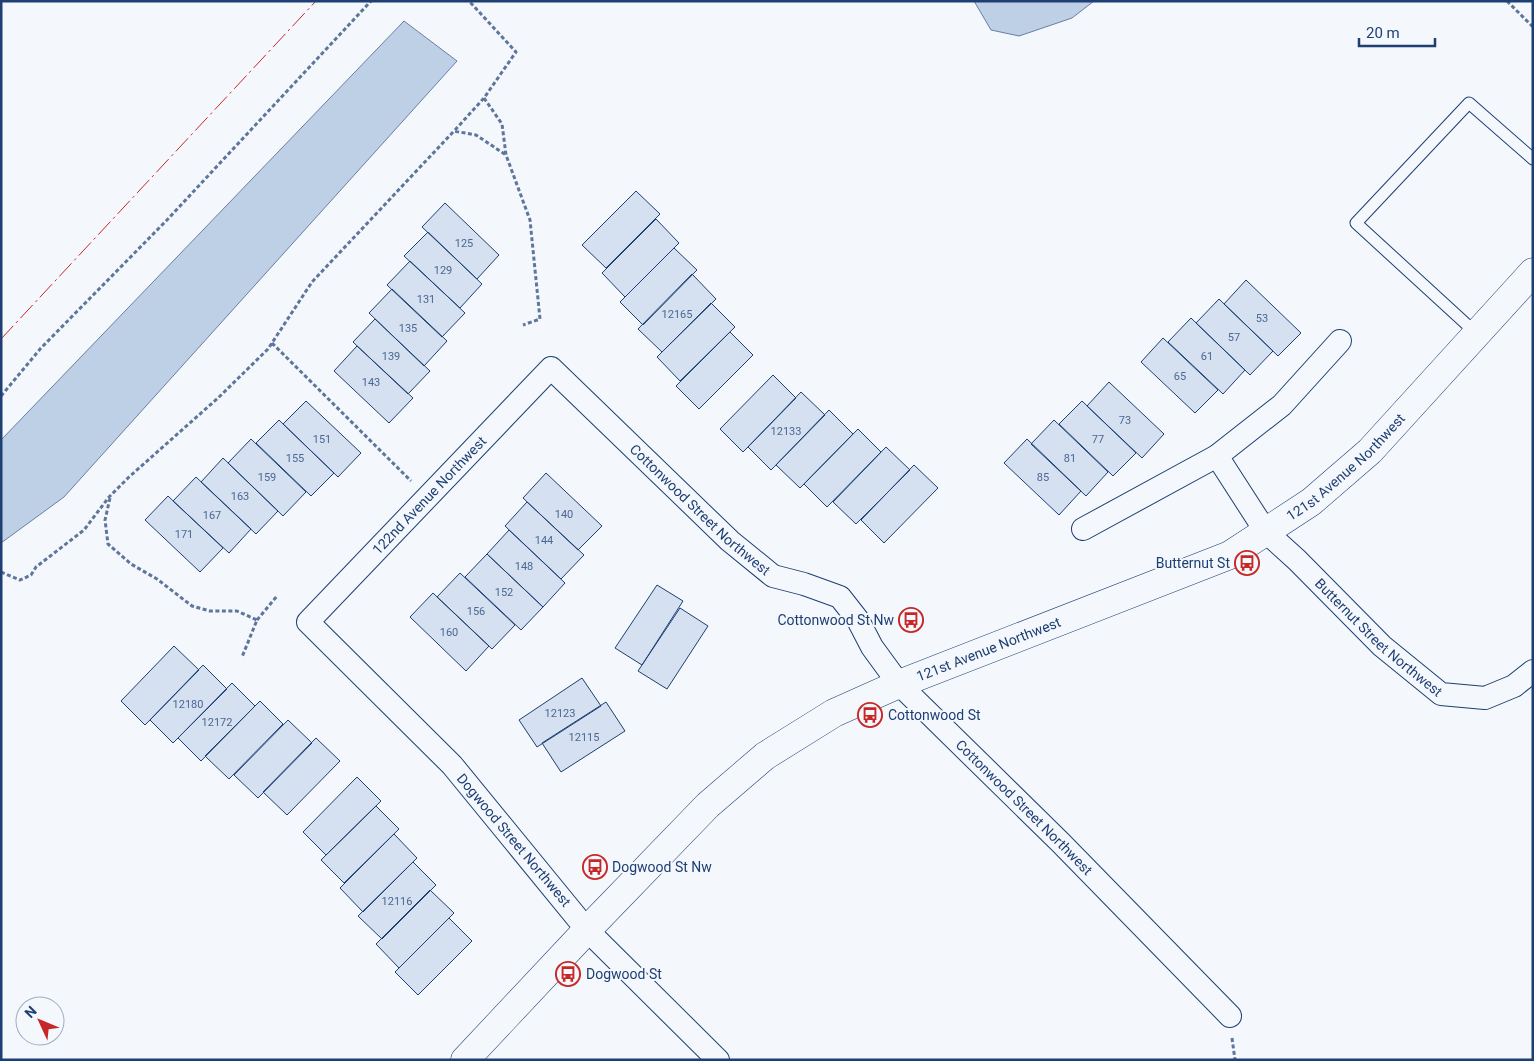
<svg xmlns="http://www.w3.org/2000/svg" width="1534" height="1061" font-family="Roboto,sans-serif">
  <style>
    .water { fill: #bed0e5; stroke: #687fa3 }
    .building { fill: #d5e0f0; stroke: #1d3f73 }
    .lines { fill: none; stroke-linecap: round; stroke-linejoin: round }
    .lane-casing { stroke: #1d3f73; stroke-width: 13 }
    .street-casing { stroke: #1d3f73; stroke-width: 24 }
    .secondary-casing { stroke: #1d3f73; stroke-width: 29 }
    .path { stroke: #5e769c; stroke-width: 3; stroke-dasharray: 4 2.5; stroke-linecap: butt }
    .lane { stroke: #f4f7fb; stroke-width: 11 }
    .street { stroke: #f4f7fb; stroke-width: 22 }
    .secondary { stroke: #f4f7fb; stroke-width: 28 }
    .power { stroke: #c62828; stroke-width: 1; stroke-dasharray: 18 4 2.5 4; stroke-linecap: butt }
    .labels { text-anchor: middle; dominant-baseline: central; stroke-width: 4; stroke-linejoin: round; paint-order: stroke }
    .number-label { font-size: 11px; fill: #4b6792 }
    .street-label { font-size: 14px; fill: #1d3f73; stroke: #f4f7fb }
    .poi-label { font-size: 14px; fill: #1d3f73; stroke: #f4f7fb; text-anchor: start }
  </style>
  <rect width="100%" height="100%" fill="#f4f7fb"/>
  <!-- water -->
  <path class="water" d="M 974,1 L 1094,1 L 1072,18 L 1019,36 L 991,30 Z
    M 404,21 L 457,61 L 64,497 L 1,543 L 1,440 Z"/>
  <!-- building -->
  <path class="building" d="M 636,191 L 660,214 L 606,268 L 582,245 Z
    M 445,203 L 499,255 L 477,279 L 422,227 Z
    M 656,219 L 679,243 L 625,297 L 602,273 Z
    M 428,232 L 482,284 L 460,308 L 404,256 Z
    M 674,248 L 697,270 L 643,325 L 620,302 Z
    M 410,261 L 465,313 L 442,337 L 387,285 Z
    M 692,274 L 716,299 L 662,352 L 638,329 Z
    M 1246,280 L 1301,333 L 1278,356 L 1224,304 Z
    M 392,289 L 447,341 L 424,366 L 369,313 Z
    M 1219,299 L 1273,351 L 1250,375 L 1196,323 Z
    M 711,303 L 735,327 L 680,381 L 657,357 Z
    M 1191,318 L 1245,370 L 1223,394 L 1168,342 Z
    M 375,319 L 430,371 L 408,394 L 353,342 Z
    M 730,332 L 753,355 L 699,409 L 676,386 Z
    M 1163,338 L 1218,390 L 1195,413 L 1141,362 Z
    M 357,346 L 413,398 L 389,423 L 334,371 Z
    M 773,375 L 796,398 L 743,452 L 720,429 Z
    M 1109,382 L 1164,434 L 1142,458 L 1087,406 Z
    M 801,392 L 825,415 L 771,470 L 748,447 Z
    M 306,401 L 361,453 L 338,477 L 283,424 Z
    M 1082,401 L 1136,453 L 1113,476 L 1059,424 Z
    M 829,410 L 853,434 L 800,488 L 776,465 Z
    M 279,420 L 334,473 L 311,496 L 256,443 Z
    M 1054,420 L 1108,472 L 1086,496 L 1031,444 Z
    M 858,429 L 881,452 L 827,507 L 804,484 Z
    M 251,439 L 306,492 L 283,516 L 228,463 Z
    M 1027,439 L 1081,491 L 1059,515 L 1004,463 Z
    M 886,447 L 910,470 L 856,524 L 833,502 Z
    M 223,458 L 278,511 L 256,534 L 201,482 Z
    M 914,465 L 938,488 L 884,543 L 861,520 Z
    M 546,473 L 602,526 L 578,550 L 523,498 Z
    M 196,477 L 251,529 L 229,553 L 173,501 Z
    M 168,496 L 223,548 L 200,572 L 145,520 Z
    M 527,502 L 584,555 L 561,579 L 505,526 Z
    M 509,530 L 565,583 L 543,607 L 487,554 Z
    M 487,554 L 543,607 L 521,630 L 465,577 Z
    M 460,573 L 515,625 L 492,649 L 437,597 Z
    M 657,585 L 683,601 L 642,665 L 615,648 Z
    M 433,593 L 489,646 L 466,671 L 410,617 Z
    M 680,608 L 708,626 L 667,689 L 638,671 Z
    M 174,646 L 199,670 L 145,725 L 121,701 Z
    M 203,665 L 227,689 L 173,743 L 150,720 Z
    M 582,678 L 601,706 L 537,747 L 519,720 Z
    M 232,683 L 255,706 L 201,761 L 178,738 Z
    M 260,701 L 283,724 L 229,779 L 205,756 Z
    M 606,702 L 625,731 L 561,772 L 542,743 Z
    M 288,720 L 312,743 L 258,798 L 234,775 Z
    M 316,738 L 340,761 L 287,815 L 263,792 Z
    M 357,777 L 381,801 L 326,855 L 303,832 Z
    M 376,806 L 399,829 L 344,883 L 321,860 Z
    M 394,834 L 417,858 L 363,912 L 340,888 Z
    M 413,862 L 436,885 L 382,939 L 358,916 Z
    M 430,890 L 454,913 L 399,968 L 376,944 Z
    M 449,918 L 472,941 L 418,995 L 395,972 Z"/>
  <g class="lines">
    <defs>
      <path id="lane" d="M 1476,333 L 1356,223 L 1469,103 L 1533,159"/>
      <g id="street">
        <path id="s1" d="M 1217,456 L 1266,532 L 1297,560 L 1382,646 L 1441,694 L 1485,698 L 1514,686 L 1533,671"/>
        <path d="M 1083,529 L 1217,456 L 1282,405 L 1340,341"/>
        <path id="s2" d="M 718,1060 L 587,930 L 452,765 L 308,622 L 551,368 L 730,541 L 773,576 L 804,584 L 840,597 L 858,620 L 872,647 L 899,684 L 1061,843 L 1230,1016"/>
      </g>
      <g id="secondary">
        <path id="s3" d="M 465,1060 L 587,930 L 708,805 L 765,756 L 834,713 L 899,684 L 1230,555 L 1311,502 L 1370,451 L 1533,272"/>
      </g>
    </defs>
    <!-- lane casing -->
    <use href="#lane" class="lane-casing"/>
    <!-- street casing -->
    <use href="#street" class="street-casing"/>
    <!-- secondary casing -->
    <use href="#secondary" class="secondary-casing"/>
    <!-- path -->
    <path class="path" d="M 1507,1 L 1533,27
      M 484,98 L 502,124 L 506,155 L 530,220 L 540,319 L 523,325
      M 455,130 L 484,98 L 516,52 L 469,1
      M 272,343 L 411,481
      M 1,396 L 41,348 L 166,221 L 371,1
      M 110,498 L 105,520 L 108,544 L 131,564 L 157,579 L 192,606 L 210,611 L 237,611 L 257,620 L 242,657
      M 1,572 L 20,580 L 31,575 L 36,567 L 84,530 L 109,497 L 129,477 L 218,398 L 268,349 L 312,282 L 454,131 L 476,135 L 506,155
      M 257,620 L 277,596
      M 1232,1038 L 1235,1060"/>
    <!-- lane -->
    <use href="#lane" class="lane"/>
    <!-- street -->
    <use href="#street" class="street"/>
    <!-- secondary -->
    <use href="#secondary" class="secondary"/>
    <!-- power -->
    <path class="power" d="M 1,339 L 316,1"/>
  </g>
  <!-- icons -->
  <defs>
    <symbol id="bus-ring" viewBox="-11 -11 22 22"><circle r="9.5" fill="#f4f7fb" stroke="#c62828" stroke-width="1.5"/><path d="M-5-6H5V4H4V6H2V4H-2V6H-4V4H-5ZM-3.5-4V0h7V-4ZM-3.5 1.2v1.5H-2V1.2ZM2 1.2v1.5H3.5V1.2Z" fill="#c62828"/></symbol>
  </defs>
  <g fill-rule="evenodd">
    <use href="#bus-ring" x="1233" y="549" width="28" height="28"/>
    <use href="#bus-ring" x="897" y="606" width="28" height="28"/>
    <use href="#bus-ring" x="856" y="701" width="28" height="28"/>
    <use href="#bus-ring" x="581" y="853" width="28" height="28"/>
    <use href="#bus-ring" x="554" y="960" width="28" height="28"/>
  </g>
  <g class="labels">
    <!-- number labels -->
    <g class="number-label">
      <text x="464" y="243">125</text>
      <text x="443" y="270">129</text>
      <text x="426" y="299">131</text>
      <text x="677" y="314">12165</text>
      <text x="1262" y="318">53</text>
      <text x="408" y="328">135</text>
      <text x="1234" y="337">57</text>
      <text x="391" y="356">139</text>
      <text x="1207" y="356">61</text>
      <text x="1180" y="376">65</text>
      <text x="371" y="382">143</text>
      <text x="1125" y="420">73</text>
      <text x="786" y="431">12133</text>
      <text x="322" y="439">151</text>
      <text x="1098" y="439">77</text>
      <text x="295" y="458">155</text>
      <text x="1070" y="458">81</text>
      <text x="267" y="477">159</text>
      <text x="1043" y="477">85</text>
      <text x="240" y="496">163</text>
      <text x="564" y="514">140</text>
      <text x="212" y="515">167</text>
      <text x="184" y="534">171</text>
      <text x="544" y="540">144</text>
      <text x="524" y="566">148</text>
      <text x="504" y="592">152</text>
      <text x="476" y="611">156</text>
      <text x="449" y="632">160</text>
      <text x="188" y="704">12180</text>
      <text x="560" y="713">12123</text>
      <text x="217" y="722">12172</text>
      <text x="584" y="737">12115</text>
      <text x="397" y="901">12116</text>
    </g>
    <!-- street labels -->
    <g class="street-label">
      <text stroke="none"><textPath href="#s3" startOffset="1081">121st Avenue Northwest</textPath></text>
      <text stroke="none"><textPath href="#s2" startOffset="776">122nd Avenue Northwest</textPath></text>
      <text stroke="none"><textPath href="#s2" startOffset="1158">Cottonwood Street Northwest</textPath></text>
      <text stroke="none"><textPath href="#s1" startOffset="245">Butternut Street Northwest</textPath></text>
      <text stroke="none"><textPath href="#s3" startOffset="676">121st Avenue Northwest</textPath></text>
      <text stroke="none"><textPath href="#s2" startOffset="1608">Cottonwood Street Northwest</textPath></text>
      <text transform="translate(514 840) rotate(50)">Dogwood Street Northwest</text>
    </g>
    <!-- poi labels -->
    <g class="poi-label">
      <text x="1230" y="563" text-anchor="end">Butternut St</text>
      <text x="894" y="620" text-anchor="end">Cottonwood St Nw</text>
      <text x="888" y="715">Cottonwood St</text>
      <text x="612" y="867">Dogwood St Nw</text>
      <text x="586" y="974">Dogwood St</text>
    </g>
  </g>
  <!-- border -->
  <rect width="1534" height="1061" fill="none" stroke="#1d3f73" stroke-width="5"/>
  <!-- north arrow -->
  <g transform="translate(40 1021) rotate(314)"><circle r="24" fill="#f4f7fb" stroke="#9eadc5"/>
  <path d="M0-4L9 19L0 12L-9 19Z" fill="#c62828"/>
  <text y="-8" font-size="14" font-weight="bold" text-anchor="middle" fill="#1d3f73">N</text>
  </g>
  <!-- scale -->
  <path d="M1359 38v8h76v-8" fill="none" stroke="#1d3f73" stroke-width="2.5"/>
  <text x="1366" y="38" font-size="15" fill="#1d3f73" stroke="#f4f7fb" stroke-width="4" paint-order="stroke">20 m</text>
</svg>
